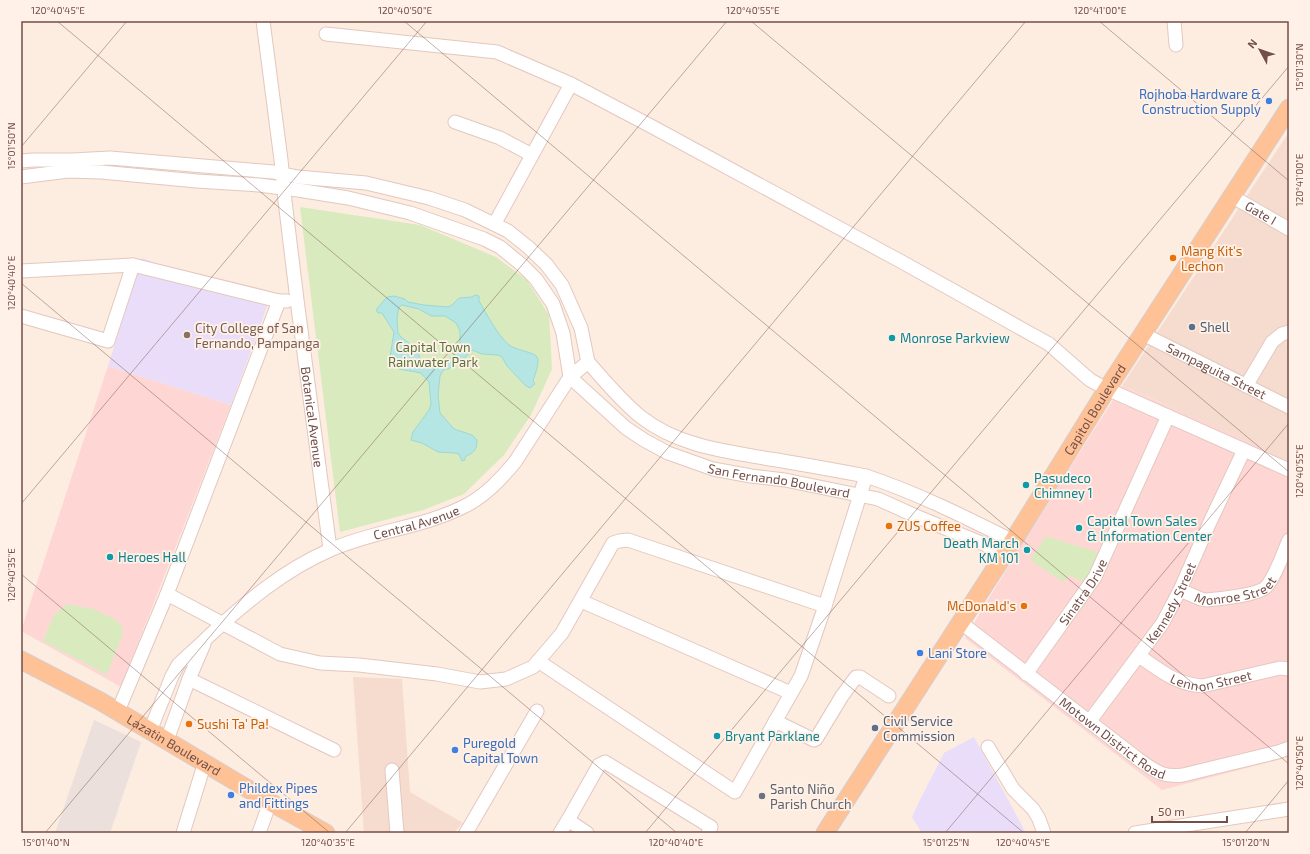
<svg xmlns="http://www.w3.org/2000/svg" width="1310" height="854" font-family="'Exo 2',sans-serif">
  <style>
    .residential { fill: #f5dccf }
    .commercial { fill: #fed7d4 }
    .industrial { fill: #ebe0dc }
    .education { fill: #e9ddf9 }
    .green { fill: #daeabf }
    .water { fill: #b5e6e3; stroke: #9bd8d5; fill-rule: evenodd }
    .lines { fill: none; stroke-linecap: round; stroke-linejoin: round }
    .minor-casing { stroke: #e3c8bf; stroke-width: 15 }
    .major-casing { stroke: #d8cdcb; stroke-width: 19 }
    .minor { stroke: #fff; stroke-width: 13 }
    .major { stroke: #fec296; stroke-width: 17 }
    .ticks { fill: none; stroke: #744e47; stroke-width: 1; stroke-opacity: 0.45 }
    .shop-dot { fill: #3f7fe0; stroke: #fff1e7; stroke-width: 1.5 }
    .food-dot { fill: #e8710a; stroke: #fff1e7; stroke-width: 1.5 }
    .service-dot { fill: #5c6f8a; stroke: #fff1e7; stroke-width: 1.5 }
    .education-dot { fill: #8d6e63; stroke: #fff1e7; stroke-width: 1.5 }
    .culture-dot { fill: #0f9aa8; stroke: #fff1e7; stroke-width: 1.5 }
    .worship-dot { fill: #6b7280; stroke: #fff1e7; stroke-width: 1.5 }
    .labels { text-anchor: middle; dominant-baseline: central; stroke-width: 3.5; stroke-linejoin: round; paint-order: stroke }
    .shop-label { font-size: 13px; fill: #366cbe; stroke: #fff1e7; text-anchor: start }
    .street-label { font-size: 13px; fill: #744e47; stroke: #fff1e7 }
    .food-label { font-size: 13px; fill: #c56008; stroke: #fff1e7; text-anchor: start }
    .service-label { font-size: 13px; fill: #4e5e75; stroke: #fff1e7; text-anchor: start }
    .education-label { font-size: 13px; fill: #785e54; stroke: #fff1e7; text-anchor: start }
    .culture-label { font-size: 13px; fill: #0d838f; stroke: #fff1e7; text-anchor: start }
    .park-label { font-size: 13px; fill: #58743c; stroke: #fff1e7 }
    .worship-label { font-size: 13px; fill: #5b616d; stroke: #fff1e7; text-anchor: start }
    .neatline { fill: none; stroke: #744e47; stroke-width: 1.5 }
    .ticks-label { font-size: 10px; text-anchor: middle; fill: #744e47 }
  </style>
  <rect width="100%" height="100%" fill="#fdece0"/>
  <!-- residential -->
  <path class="residential" d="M 1289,132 L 1289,461 L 1160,402 L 1122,386 Z
    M 353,677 L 402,679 L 410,792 L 463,823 L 453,833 L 364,833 Z"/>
  <!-- commercial -->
  <path class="commercial" d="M 108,366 L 231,405 L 121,687 L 21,631 Z
    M 1122,386 L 1215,426 L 1289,461 L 1289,757 L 1162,790 L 965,638 L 1027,535 Z"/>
  <!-- industrial -->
  <path class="industrial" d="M 94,720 L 141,742 L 110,833 L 55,833 Z"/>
  <!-- education -->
  <path class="education" d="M 142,258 L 268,304 L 231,405 L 108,366 Z
    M 974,737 L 1026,833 L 922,833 L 912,817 L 919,802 L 944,753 Z"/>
  <!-- green -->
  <path class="green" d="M 300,207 L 420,225 L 496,257 L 527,280 L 549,315 L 552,369 L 531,415 L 504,455 L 464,494 L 423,510 L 340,532 Z
    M 1046,536 L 1100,553 L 1084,582 L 1069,576 L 1063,582 L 1030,560 Z
    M 67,604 L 93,609 L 113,618 L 121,625 L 123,633 L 107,675 L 43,641 L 54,615 Z"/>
  <!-- water -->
  <path class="water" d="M 475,295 L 479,296 L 479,301 C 488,316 496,333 509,345 C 515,350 534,352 537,357 C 540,363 535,374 533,381 L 535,384 L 530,388 L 526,386 L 507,366 L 502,357 L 498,355 L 482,354 L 472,350 L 466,357 L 457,361 L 449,369 L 445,369 L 442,372 L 440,376 L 438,395 L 440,413 L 454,429 L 472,435 L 477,440 C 477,452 473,452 465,457 L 465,460 L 462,461 L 459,454 L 455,453 L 438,452 L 422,443 L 411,440 L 413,432 L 429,410 L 431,404 L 429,382 L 421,373 L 399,369 L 392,362 L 390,357 L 394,332 L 382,313 L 378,313 L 376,310 L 387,297 L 394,296 L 405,299 L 408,302 L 424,305 L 448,307 L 452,305 L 459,298 L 472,297 ZM 402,305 L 419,309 L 431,316 L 445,316 L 456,323 L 460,331 L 460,347 L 457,352 L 441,365 L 428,367 L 420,360 L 419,355 L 414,347 L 401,337 L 398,333 L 397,318 L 399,307 Z"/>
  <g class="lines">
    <defs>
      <g id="minor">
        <path id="s1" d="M 263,21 L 281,160 L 285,201 L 297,300 L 330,549"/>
        <path d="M 1174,21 L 1176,45"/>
        <path d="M 326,34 L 497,52 L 571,84 L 649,125 L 902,262 L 1049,344 L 1090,380 L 1107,389 L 1289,470"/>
        <path d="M 455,122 L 500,138 L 532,155"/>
        <path d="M 21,161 L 33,160 L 72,160 L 110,158 L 273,172 L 298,177 L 366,183 L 429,198 L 465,210 L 508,231 L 528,247 L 546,264 L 562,285 L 581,328 L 588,362"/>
        <path id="s2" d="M 21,177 L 68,171 L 101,172 L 197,181 L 259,185 L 298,190 L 348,198 L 410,213 L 484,239 L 500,247 L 522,265 L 536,279 L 553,304 L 563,333 L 570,377 L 626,428 L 644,440 L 668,453 L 713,469 L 751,476 L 785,480 L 878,499 L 918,517 L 986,545 L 1004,555"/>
        <path id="s3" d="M 1233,197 L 1289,229"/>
        <path d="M 495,223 L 571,84"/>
        <path d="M 21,271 L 133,265 L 279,301 L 287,301"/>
        <path d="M 21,316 L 108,341 L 133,265"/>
        <path id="s4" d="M 1143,334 L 1289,407"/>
        <path d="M 588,362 C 605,381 621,401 641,417 C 678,446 725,451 770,459 C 802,464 834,470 866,476 C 917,493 965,517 1013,541"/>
        <path d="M 1246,386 L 1272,342 L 1282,334 L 1289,332"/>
        <path id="s5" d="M 1180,590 L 1201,599 L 1206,600 C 1218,599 1258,595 1266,587 C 1275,578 1283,553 1289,540"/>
        <path d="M 167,594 L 280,654 L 320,663 L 359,665 L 437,674 L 480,682 L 506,679 L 533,667 L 562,633 L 613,543 L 619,541 L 628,540 L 825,606"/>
        <path d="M 581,601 L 791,693"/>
        <path id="s6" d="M 960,622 L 1138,759 C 1154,770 1162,778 1183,775 L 1278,752 L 1289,748"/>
        <path id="s7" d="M 1139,656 C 1160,670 1175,684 1202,686 L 1280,668 L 1289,669"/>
        <path d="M 538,661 L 735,792 L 801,676 L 825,606 L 866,476"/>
        <path id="s8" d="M 1026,674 L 1095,577 L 1168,416"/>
        <path d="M 189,679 L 334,750"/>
        <path d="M 118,711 L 167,594 L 279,301"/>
        <path d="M 775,721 L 814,740 L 816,739 L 842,696 L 856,677 L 860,677 L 889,696"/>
        <path id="s9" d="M 1089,722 L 1162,624 L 1180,590 L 1210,522 L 1244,450"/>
        <path id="s10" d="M 150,731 L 172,676 L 178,665 C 188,655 199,646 209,636 C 246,602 284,570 330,550 C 372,531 421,528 463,507 C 484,497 500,480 515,462 L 570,377 L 588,362"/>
        <path d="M 167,740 L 189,679 L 204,644"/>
        <path d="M 988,747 L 1013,789 L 1033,809 L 1039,819 L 1044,833"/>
        <path d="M 392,770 L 397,833"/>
        <path d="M 568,820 L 587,833"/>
        <path d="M 183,833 L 205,762"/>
        <path d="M 259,833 L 270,802"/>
        <path d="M 466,833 L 537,711"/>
        <path d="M 560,833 L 568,820 L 599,765 L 605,762 L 711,827 L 708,833"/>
        <path d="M 1135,833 L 1289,809"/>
      </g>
      <g id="major">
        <path id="s11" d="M 21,660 L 100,701 L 270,802 L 326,833"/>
        <path id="s12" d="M 825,833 L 1018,533 L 1107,389 L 1289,108"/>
      </g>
    </defs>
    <!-- minor casing -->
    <use href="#minor" class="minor-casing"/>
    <!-- major casing -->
    <use href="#major" class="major-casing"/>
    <!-- minor -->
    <use href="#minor" class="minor"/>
    <!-- major -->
    <use href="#major" class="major"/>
  </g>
  <!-- ticks -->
  <path class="ticks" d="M 57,21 L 1024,833M 404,21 L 1289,764M 751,21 L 1289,472M 1099,21 L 1289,181M 21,147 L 127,21M 21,283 L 677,833M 21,504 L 427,21M 21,574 L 330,833M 45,833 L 727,21M 345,833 L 1026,21M 645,833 L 1289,66M 945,833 L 1289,423M 1245,833 L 1289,780"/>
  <!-- markers -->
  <g class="shop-dot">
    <circle cx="1269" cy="101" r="4"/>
    <circle cx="920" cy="653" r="4"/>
    <circle cx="455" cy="750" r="4"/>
    <circle cx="231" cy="795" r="4"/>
  </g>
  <g class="food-dot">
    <circle cx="1173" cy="258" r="4"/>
    <circle cx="889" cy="526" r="4"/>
    <circle cx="1024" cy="606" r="4"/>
    <circle cx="189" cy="724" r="4"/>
  </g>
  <g class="service-dot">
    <circle cx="1192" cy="327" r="4"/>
    <circle cx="875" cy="728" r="4"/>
  </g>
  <circle class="education-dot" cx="187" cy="335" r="4"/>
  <g class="culture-dot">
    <circle cx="892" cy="338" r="4"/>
    <circle cx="1026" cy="485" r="4"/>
    <circle cx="1079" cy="528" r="4"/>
    <circle cx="1027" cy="550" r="4"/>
    <circle cx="110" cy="557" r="4"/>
    <circle cx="717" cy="736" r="4"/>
  </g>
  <circle class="worship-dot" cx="762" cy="796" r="4"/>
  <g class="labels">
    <!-- shop labels -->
    <g class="shop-label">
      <text x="1261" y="94" text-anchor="end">Rojhoba Hardware &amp;<tspan x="1261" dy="15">Construction Supply</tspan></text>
      <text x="928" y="653">Lani Store</text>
      <text x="463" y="743">Puregold<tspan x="463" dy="15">Capital Town</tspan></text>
      <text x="239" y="788">Phildex Pipes<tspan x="239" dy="15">and Fittings</tspan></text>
    </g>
    <!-- street labels -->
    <g class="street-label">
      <text stroke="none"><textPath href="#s3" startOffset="32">Gate I</textPath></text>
      <text stroke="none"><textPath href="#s4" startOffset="82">Sampaguita Street</textPath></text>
      <text stroke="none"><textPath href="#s12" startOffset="502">Capitol Boulevard</textPath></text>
      <text stroke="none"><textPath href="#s1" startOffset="399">Botanical Avenue</textPath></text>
      <text stroke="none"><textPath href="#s2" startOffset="882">San Fernando Boulevard</textPath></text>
      <text stroke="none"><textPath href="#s10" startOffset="354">Central Avenue</textPath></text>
      <text stroke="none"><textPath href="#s5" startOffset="59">Monroe Street</textPath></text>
      <text stroke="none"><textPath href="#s8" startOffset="100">Sinatra Drive</textPath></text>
      <text stroke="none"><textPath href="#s9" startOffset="145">Kennedy Street</textPath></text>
      <text stroke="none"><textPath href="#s7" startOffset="80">Lennon Street</textPath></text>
      <text stroke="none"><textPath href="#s6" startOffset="192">Motown District Road</textPath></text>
      <text stroke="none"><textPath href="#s11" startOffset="175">Lazatin Boulevard</textPath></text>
    </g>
    <!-- food labels -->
    <g class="food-label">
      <text x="1181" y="251">Mang Kit's<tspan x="1181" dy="15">Lechon</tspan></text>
      <text x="897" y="526">ZUS Coffee</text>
      <text x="1016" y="606" text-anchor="end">McDonald's</text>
      <text x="197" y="724">Sushi Ta' Pa!</text>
    </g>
    <!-- service labels -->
    <g class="service-label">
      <text x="1200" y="327">Shell</text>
      <text x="883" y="721">Civil Service<tspan x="883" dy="15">Commission</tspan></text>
    </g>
    <!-- education labels -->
    <g class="education-label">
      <text x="195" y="328">City College of San<tspan x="195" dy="15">Fernando, Pampanga</tspan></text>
    </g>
    <!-- culture labels -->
    <g class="culture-label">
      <text x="900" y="338">Monrose Parkview</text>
      <text x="1034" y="478">Pasudeco<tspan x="1034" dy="15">Chimney 1</tspan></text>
      <text x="1087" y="521">Capital Town Sales<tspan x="1087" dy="15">&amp; Information Center</tspan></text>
      <text x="1019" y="543" text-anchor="end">Death March<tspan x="1019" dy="15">KM 101</tspan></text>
      <text x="118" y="557">Heroes Hall</text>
      <text x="725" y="736">Bryant Parklane</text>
    </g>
    <!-- park labels -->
    <g class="park-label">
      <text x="433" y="347">Capital Town<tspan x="433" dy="15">Rainwater Park</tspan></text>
    </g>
    <!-- worship labels -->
    <g class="worship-label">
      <text x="770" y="789">Santo Niño<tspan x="770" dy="15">Parish Church</tspan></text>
    </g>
  </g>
  <!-- border -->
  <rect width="1310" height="854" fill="none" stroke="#fff1e7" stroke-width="44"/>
  <!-- north arrow -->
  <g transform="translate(1260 50) rotate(310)" stroke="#fff1e7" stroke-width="3" paint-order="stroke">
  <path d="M0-3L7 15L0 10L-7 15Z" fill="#744e47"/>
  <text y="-6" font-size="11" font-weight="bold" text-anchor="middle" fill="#744e47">N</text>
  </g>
  <!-- scale -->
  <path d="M1152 816v6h75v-6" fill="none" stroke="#744e47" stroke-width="2"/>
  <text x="1158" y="816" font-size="12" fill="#744e47" stroke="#fff1e7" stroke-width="3" paint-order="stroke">50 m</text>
  <rect x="22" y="22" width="1266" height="810" class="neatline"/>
  <g class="ticks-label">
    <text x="58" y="14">120°40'45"E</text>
    <text x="405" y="14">120°40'50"E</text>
    <text x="753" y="14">120°40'55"E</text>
    <text x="1100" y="14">120°41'00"E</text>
    <text transform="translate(1299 67) rotate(-90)" y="4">15°01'30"N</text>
    <text transform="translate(11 146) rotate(-90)" y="4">15°01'50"N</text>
    <text transform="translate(1299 180) rotate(-90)" y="4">120°41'00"E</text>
    <text transform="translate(11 283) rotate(-90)" y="4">120°40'40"E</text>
    <text transform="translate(1299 471) rotate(-90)" y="4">120°40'55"E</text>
    <text transform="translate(11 575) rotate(-90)" y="4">120°40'35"E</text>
    <text transform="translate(1299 763) rotate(-90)" y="4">120°40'50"E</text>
    <text x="46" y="846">15°01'40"N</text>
    <text x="328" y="846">120°40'35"E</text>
    <text x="676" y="846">120°40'40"E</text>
    <text x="946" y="846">15°01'25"N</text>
    <text x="1023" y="846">120°40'45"E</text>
    <text x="1246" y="846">15°01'20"N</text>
  </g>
</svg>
